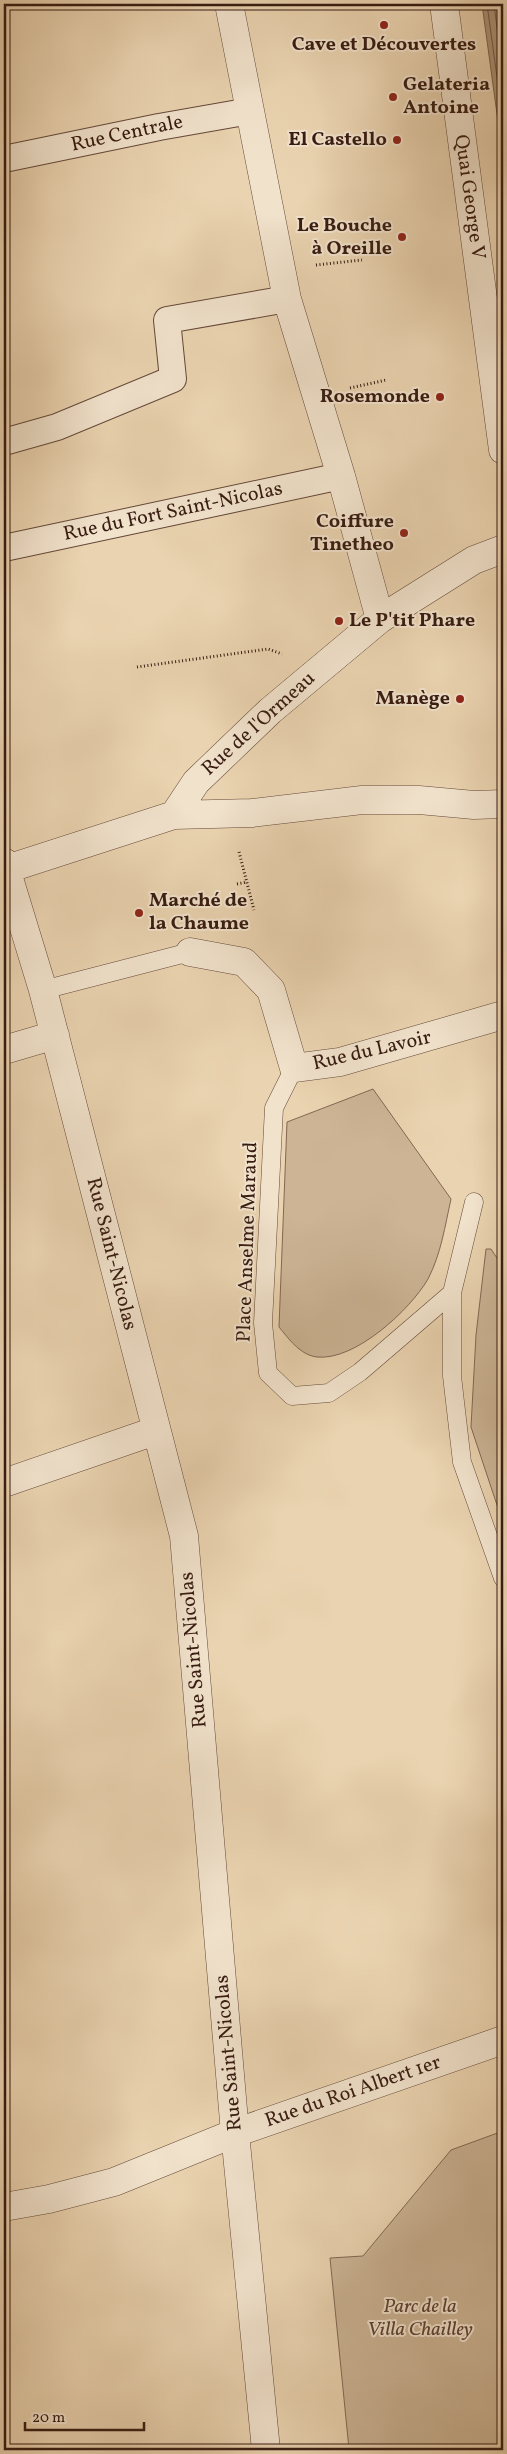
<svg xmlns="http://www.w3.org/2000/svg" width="507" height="2454" font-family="Vollkorn,serif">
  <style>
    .green { fill: #ccb495; stroke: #826853 }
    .water { fill: #ad947a; stroke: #7e6450 }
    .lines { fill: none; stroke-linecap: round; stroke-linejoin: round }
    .shore { stroke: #725846; stroke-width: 1 }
    .service-casing { stroke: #644939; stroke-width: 19 }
    .pedestrian-casing { stroke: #644939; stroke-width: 28 }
    .minor-casing { stroke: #644939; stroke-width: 29 }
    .tertiary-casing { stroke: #644939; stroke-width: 29 }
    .path { stroke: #371b11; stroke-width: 3; stroke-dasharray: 1 2.5; stroke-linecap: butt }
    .service { stroke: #f1e2cc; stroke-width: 18 }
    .pedestrian { stroke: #f1e2cc; stroke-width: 26 }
    .minor { stroke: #f1e2cc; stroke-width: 28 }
    .tertiary { stroke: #f1e2cc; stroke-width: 28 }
    .poi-dot { fill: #8f2418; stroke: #f1e2cc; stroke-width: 2 }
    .labels { text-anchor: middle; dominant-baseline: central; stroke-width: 4; stroke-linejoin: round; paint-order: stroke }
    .poi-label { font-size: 20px; font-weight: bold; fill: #371b11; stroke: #f1e2cc; text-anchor: end }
    .street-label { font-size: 20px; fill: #371b11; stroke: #f1e2cc }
    .park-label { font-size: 20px; font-style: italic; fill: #5c4132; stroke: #f1e2cc }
  </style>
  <rect width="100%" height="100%" fill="#ead3b0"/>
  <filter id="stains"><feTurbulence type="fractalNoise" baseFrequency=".004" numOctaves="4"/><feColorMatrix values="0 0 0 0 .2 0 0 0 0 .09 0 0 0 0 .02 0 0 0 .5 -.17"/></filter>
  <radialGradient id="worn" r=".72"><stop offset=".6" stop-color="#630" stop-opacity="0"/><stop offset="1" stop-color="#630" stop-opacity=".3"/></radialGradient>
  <!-- green -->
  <path class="green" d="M 373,1089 L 451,1199 C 445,1226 441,1254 428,1279 C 410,1310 355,1361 317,1357 C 300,1355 289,1339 279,1327 L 287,1122 Z
    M 486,1249 L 491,1249 L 503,1267 L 503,1523 L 471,1427 L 476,1335 Z
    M 503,2131 L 503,2450 L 334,2450 L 349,2449 L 330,2258 L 363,2256 L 451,2150 Z"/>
  <!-- water -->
  <path class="water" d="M 482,4 L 503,4 L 503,158 Z"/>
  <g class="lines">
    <!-- shore -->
    <path class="shore" d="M 487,4 L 503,121
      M 494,4 L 503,75"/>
    <defs>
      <path id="service" d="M 43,990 L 190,952
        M 294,1068 L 274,1108 L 263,1323 L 268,1373 L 292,1396 L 329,1393 L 360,1372 L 452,1293 L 474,1202
        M 452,1293 L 452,1376 L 462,1462 L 503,1578"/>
      <path id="pedestrian" d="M 4,159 L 159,127 L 250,111
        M 4,442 L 57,427 L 173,379 L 167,320 L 287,299
        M 4,548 L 341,476"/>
      <path id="minor" d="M 229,4 L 287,299 L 341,476 L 380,619
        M 174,815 L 196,782 L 270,711 L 380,619 L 474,560 L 503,549
        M 4,862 L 43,990 L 184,1536 L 235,2133 L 266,2450
        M 4,870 L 174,815 L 252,813 L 362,800 L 419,800 L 474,805 L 503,804
        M 190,952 L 244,962 L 271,990 L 294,1068 L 340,1062 L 503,1015
        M 4,1050 L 55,1035
        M 4,1483 L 155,1431
        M 4,2207 L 49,2199 L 114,2182 L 235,2133 L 503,2040"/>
      <path id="tertiary" d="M 444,4 L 503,450"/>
    </defs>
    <!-- service casing -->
    <use href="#service" class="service-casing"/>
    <!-- pedestrian casing -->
    <use href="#pedestrian" class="pedestrian-casing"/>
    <!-- minor casing -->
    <use href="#minor" class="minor-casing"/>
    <!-- tertiary casing -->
    <use href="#tertiary" class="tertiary-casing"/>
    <!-- path -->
    <path class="path" d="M 316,265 L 362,260
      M 350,388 L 386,380
      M 137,667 L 268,649 L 282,654
      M 239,852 L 254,910
      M 237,884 L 247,882"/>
    <!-- service -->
    <use href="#service" class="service"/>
    <!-- pedestrian -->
    <use href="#pedestrian" class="pedestrian"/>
    <!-- minor -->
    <use href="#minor" class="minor"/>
    <!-- tertiary -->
    <use href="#tertiary" class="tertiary"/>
  </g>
  <!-- markers -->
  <g class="poi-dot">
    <circle cx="384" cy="25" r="5"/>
    <circle cx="393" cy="97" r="5"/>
    <circle cx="397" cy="140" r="5"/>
    <circle cx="402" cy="237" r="5"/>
    <circle cx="440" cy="397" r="5"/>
    <circle cx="404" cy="533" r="5"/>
    <circle cx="339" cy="621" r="5"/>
    <circle cx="460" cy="699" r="5"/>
    <circle cx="139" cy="913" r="5"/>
  </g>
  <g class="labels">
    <!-- poi labels -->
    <g class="poi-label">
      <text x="384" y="45" text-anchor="middle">Cave et Découvertes</text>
      <text x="403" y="85" text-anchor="start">Gelateria<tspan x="403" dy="23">Antoine</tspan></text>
      <text x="387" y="140">El Castello</text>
      <text x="392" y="226">Le Bouche<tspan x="392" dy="23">à Oreille</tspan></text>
      <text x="430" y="397">Rosemonde</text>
      <text x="394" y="522">Coiffure<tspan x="394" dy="23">Tinetheo</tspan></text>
      <text x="349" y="621" text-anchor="start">Le P'tit Phare</text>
      <text x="450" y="699">Manège</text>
      <text x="149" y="901" text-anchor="start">Marché de<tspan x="149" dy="23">la Chaume</tspan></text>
    </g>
    <!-- street labels -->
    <g class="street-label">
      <text transform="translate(127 134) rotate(-12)">Rue Centrale</text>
      <text transform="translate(469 197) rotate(82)">Quai George V</text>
      <text transform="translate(173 512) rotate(-12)">Rue du Fort Saint-Nicolas</text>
      <text transform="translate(259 724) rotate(-42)">Rue de l'Ormeau</text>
      <text transform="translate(372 1051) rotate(-13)">Rue du Lavoir</text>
      <text transform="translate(248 1242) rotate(-88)">Place Anselme Maraud</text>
      <text transform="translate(111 1254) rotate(76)">Rue Saint-Nicolas</text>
      <text transform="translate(194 1650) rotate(-95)">Rue Saint-Nicolas</text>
      <text transform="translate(229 2053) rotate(-95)">Rue Saint-Nicolas</text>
      <text transform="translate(353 2092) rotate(-19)">Rue du Roi Albert 1er</text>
    </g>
    <!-- park labels -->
    <g class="park-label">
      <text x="420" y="2307">Parc de la<tspan x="420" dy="23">Villa Chailley</tspan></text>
    </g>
  </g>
  <!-- margin -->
  <rect width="507" height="2454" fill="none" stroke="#ead3b0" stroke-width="20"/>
  <rect x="5" y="5" width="497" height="2444" fill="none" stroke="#371b11" stroke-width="2.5"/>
  <rect x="10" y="10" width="487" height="2434" fill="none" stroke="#371b11"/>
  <!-- scale -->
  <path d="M25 2422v8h119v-8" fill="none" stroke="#371b11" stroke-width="2.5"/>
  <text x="32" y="2422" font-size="15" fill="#371b11" stroke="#f1e2cc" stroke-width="4" paint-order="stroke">20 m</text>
  <rect width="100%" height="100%" filter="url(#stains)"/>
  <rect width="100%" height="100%" fill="url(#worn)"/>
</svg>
